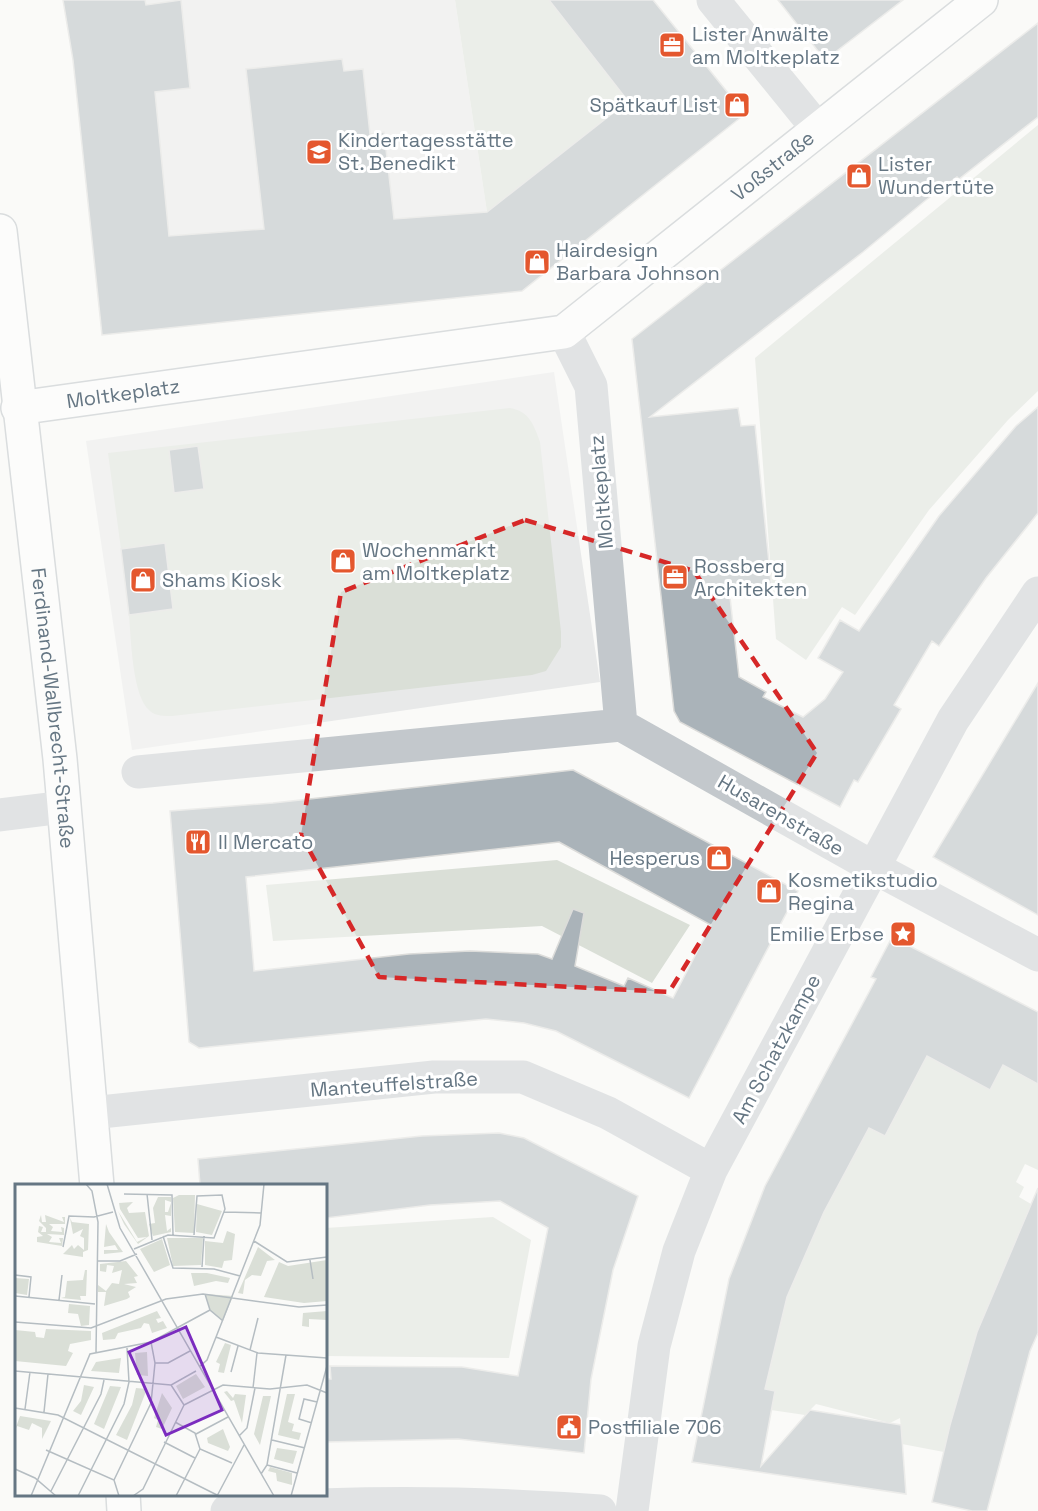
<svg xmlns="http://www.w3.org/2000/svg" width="1038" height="1511" font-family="'Space Grotesk',sans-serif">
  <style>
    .built { fill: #e8e9e9 }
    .green { fill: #dadfd7 }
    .building { fill: #aab3b9; stroke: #dcdcda; stroke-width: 1.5; fill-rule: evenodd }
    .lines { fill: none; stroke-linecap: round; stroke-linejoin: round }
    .secondary-casing { stroke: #b3babf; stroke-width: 36 }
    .street { stroke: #c3c8cc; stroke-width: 33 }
    .secondary { stroke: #fff; stroke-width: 33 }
    .marked { fill: none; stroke: #d62828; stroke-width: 4.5; stroke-dasharray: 12 8; stroke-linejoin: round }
    .labels { text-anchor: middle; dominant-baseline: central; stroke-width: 6; stroke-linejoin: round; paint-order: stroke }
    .poi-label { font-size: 20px; fill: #657683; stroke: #fff; text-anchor: start }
    .street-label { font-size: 20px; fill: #657683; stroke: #fff }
    .inset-road { fill: none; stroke: #b5bdc2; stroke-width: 1.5 }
    .view { fill: #7b2cbf; fill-opacity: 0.15; stroke: #7b2cbf; stroke-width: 3 }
    .inset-edge { fill: none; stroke: #657683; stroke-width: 3 }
  </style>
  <rect width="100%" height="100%" fill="#fafaf8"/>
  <!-- built -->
  <path class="built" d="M 145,0 L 455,0 L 487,212 L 169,236 L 155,92 L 190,88 L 181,1 L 146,5 Z
    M 554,372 L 600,682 L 132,750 L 86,441 Z"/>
  <!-- green -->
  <path class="green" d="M 455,0 L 549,0 L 629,100 L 487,212 Z
    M 1038,125 L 1038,391 L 1008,420 L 929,510 L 855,615 L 842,607 L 806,660 L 776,639 L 755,358 Z
    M 510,408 C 529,411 534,425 540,442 L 561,632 L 561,647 L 546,671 L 532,675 L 172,716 C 164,716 156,716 150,711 C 132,697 131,637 129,615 L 172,609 L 165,543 L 121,549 L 108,453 Z
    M 557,860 L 690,925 L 652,983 L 542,926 L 273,941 L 266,885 Z
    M 912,1016 L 990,1089 L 1003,1065 L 1038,1084 L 1038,1170 L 1025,1164 L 1016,1182 L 1024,1187 L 1019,1197 L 1031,1204 L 977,1333 L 944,1452 L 902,1444 L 900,1418 L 890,1423 L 816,1404 L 805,1415 L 771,1410 L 765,1389 L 787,1297 L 824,1212 L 869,1128 L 885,1136 L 905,1098 Z
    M 493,1217 L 531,1240 L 509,1358 L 326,1356 L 326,1228 Z"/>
  <!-- building -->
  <path class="building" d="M 63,0 L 145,0 L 146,5 L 181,0 L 190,88 L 155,92 L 169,236 L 264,229 L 246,69 L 342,59 L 344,71 L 363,69 L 370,134 L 384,132 L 394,219 L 487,212 L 628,101 L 549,0 L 653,0 L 745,114 L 522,291 L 102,335 L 73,60 Z
    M 778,0 L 903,0 L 825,60 Z
    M 1038,23 L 1038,117 L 959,179 L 957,177 L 926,200 L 863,252 L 650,417 L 738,408 L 741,426 L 755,425 L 772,592 L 730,597 L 739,677 L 766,692 L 763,697 L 803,717 L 825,699 L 843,672 L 818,658 L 840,620 L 859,631 L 939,516 L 1016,426 L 1038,407 L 1038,513 L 986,578 L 939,646 L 932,641 L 894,705 L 901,709 L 858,782 L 854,780 L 840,807 L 680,722 L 674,711 L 632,339 Z
    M 198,446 L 204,489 L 174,493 L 169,450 Z
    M 165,543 L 173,609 L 129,615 L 121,549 Z
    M 1038,683 L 1038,915 L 933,857 Z
    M 573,770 L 798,891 L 689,1098 L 556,1031 L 524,1023 L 486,1019 L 199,1048 L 189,1042 L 170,811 L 273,803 ZM 559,842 L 711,925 L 673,998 L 628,978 L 624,986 L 575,966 L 584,913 L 573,909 L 552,959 L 538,954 L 470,951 L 409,954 L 254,971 L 246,877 Z
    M 892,937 L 1038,1012 L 1038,1084 L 1003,1065 L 990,1090 L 927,1056 L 885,1136 L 869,1128 L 824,1212 L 787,1297 L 765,1389 L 775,1391 L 761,1466 L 810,1410 L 901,1425 L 906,1494 L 692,1462 L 729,1279 L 765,1186 L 876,979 L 871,977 Z
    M 499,1133 L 524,1138 L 638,1196 L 613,1270 L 591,1379 L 584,1453 L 458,1439 L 326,1442 L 326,1379 L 331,1379 L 330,1366 L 462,1367 L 518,1376 L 548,1228 L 500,1201 L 430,1205 L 326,1218 L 326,1185 L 200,1185 L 198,1159 L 422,1136 Z
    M 1038,1188 L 1038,1333 L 1030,1351 L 987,1511 L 972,1511 L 932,1502 L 950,1425 L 977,1332 Z"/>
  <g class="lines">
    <defs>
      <g id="secondary">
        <path id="s1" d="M 0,231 L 60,759 L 97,1186"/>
        <path id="s2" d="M 18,408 L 564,332 L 981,0"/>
        <path d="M 123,1494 L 124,1511"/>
      </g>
    </defs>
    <!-- secondary casing -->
    <use href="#secondary" class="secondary-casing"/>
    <!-- street -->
    <path class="street" d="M 713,0 L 817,128
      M 621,725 L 873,867 L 1038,955
      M 138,772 L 621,725 L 591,386 L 564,332
      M 0,815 L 64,807
      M 91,1113 L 434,1077 L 523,1077 L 608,1113 L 711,1170
      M 227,1511 C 352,1500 476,1502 600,1511
      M 632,1511 L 654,1346 L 679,1251 L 711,1170 L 953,720 L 1038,593"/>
    <!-- secondary -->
    <use href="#secondary" class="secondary"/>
  </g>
  <!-- marked area -->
  <path d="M0 0H1038V1511H0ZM 525,520 L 694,571 L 817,753 L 669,992 L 379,977 L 301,835 L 341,592 Z" fill="#fafaf8" fill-opacity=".55" fill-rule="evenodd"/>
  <path class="marked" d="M 525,520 L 694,571 L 817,753 L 669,992 L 379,977 L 301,835 L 341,592 Z"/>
  <!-- icons -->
  <defs>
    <symbol id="office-square" viewBox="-11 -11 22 22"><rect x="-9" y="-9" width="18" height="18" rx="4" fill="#e4572e" stroke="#fff"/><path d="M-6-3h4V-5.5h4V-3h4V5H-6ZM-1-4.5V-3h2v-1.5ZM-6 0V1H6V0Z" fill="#fff"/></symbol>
    <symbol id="shop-square" viewBox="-11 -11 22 22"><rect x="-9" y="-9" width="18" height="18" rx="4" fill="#e4572e" stroke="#fff"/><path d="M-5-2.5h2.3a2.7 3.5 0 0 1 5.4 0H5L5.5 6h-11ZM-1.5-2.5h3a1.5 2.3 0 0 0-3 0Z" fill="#fff"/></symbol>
    <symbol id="school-square" viewBox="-11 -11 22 22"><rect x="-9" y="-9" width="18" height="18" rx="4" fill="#e4572e" stroke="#fff"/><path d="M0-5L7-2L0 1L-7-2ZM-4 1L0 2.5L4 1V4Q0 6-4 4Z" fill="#fff"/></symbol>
    <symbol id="restaurant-square" viewBox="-11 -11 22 22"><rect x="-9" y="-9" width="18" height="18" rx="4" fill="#e4572e" stroke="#fff"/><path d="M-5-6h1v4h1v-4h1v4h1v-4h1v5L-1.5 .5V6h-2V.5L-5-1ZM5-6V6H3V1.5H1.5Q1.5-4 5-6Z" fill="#fff"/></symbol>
    <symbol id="sight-square" viewBox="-11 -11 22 22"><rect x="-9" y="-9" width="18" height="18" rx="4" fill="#e4572e" stroke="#fff"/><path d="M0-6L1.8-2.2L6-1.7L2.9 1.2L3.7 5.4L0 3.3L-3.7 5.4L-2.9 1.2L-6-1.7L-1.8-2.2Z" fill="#fff"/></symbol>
    <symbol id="civic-square" viewBox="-11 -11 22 22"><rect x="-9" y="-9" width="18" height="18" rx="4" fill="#e4572e" stroke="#fff"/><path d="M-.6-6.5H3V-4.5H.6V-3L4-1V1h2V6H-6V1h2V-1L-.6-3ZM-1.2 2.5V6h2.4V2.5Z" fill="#fff"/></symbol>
  </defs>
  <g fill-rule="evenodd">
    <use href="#office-square" x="657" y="30" width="30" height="30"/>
    <use href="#shop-square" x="722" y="90" width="30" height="30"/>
    <use href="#school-square" x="304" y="137" width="30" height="30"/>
    <use href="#shop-square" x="844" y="161" width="30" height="30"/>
    <use href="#shop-square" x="522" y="247" width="30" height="30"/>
    <use href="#shop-square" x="328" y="546" width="30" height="30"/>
    <use href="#office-square" x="660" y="562" width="30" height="30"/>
    <use href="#shop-square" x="128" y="565" width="30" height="30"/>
    <use href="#restaurant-square" x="183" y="827" width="30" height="30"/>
    <use href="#shop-square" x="704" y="843" width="30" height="30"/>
    <use href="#shop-square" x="754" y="876" width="30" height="30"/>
    <use href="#sight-square" x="888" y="919" width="30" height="30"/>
    <use href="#civic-square" x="554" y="1412" width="30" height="30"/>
  </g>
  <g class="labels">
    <!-- poi labels -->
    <g class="poi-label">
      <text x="692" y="34">Lister Anwälte<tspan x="692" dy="23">am Moltkeplatz</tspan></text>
      <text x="718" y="105" text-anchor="end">Spätkauf List</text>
      <text x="338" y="140">Kindertagesstätte<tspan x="338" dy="23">St. Benedikt</tspan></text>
      <text x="878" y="164">Lister<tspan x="878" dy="23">Wundertüte</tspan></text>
      <text x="556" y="250">Hairdesign<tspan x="556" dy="23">Barbara Johnson</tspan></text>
      <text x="362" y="550">Wochenmarkt<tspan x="362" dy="23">am Moltkeplatz</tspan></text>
      <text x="694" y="566">Rossberg<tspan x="694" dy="23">Architekten</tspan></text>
      <text x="162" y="580">Shams Kiosk</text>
      <text x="218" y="842">Il Mercato</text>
      <text x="700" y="858" text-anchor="end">Hesperus</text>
      <text x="788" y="880">Kosmetikstudio<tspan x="788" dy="23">Regina</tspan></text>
      <text x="884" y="934" text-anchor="end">Emilie Erbse</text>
      <text x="588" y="1427">Postfiliale 706</text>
    </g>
    <!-- street labels -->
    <g class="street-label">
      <text stroke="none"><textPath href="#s2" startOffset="818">Voßstraße</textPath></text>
      <text stroke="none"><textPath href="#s2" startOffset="106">Moltkeplatz</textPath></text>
      <text transform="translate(601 492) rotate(-95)">Moltkeplatz</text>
      <text stroke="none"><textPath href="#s1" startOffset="480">Ferdinand-Wallbrecht-Straße</textPath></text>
      <text transform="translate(781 815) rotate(30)">Husarenstraße</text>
      <text transform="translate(776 1049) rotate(-62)">Am Schatzkampe</text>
      <text transform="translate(394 1084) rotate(-4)">Manteuffelstraße</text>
    </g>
  </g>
  <!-- overview -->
  <g transform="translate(15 1184)">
    <rect width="312" height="312" fill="#fafaf8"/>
    <path d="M 164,11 L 180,11 L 179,49 L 160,48 L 158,14 ZM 143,13 L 156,13 L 156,18 L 150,16 L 150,28 L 153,28 L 156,19 L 156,32 L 150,31 L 152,47 L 156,44 L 156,48 L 138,52 L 134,40 L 140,39 L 138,24 ZM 118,18 L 112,24 L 114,29 L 130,28 L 134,52 L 123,60 L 109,40 L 103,27 L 122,58 L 132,53 L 123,54 L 105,25 L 104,19 ZM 182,20 L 207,27 L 197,51 L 181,48 ZM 26,31 L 27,38 L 31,38 L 30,31 L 49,38 L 47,33 L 50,33 L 50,40 L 34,40 L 38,43 L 36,47 L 47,48 L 46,43 L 49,44 L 49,51 L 32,50 L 37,53 L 34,58 L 46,59 L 44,54 L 48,54 L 47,62 L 22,58 L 22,53 L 28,52 L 23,48 L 24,42 L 28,43 L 26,48 L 31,48 L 31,44 L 24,37 ZM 55,34 L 57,38 L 74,40 L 73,66 L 68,68 L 68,73 L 48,70 L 57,61 L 59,65 L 63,61 L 69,66 L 69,54 L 65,52 L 68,45 L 58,50 ZM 91,40 L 94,48 L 108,68 L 89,70 L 89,66 L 103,66 L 100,61 L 89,63 ZM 212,47 L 220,50 L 217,76 L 209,77 L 207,84 L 190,81 L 190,57 L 208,59 ZM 152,54 L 188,54 L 186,81 L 158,82 ZM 147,55 L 155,81 L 139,88 L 125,65 ZM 243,63 L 260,76 L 252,77 L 246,92 L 237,91 L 230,96 L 228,110 L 223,109 ZM 312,76 L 312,117 L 289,119 L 249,113 L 264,78 L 273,82 ZM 111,77 L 123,92 L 119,93 L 122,99 L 109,100 L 121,103 L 113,108 L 115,113 L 112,115 L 89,122 L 91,108 L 83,108 L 83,101 L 91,107 L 97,99 L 104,100 L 107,86 L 97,89 L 99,82 L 92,81 L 91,88 L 85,87 L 85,80 ZM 70,86 L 72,86 L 71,112 L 65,112 L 66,116 L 46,114 L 50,113 L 52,97 L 68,96 ZM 176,89 L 192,89 L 215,94 L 213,99 L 201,97 L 179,102 ZM 0,94 L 14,95 L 12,111 L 0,109 ZM 190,110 L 218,112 L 208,137 L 195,126 ZM 54,120 L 75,122 L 74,141 L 66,142 L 63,130 L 53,129 ZM 142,127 L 146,134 L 141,135 L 143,139 L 148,137 L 152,144 L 137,149 L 134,140 L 129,139 L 126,144 L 103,149 L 100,155 L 88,156 L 87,149 ZM 312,127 L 312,136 L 294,135 L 294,143 L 287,142 L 288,129 ZM 31,145 L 76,147 L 76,156 L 55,160 L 53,167 L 58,169 L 51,182 L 0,177 L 0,146 L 20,148 L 21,153 L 29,154 ZM 210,159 L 216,161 L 209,189 L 203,188 L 205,180 L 201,178 ZM 132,168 L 133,192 L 122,191 L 120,169 ZM 106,174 L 104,189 L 76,187 L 81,178 ZM 181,190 L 190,203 L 168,215 L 161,202 ZM 69,201 L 79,203 L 66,231 L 58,227 L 66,217 ZM 95,202 L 106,203 L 89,245 L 79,240 ZM 121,204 L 132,205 L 112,256 L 101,251 L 117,221 ZM 212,207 L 218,214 L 220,210 L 231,211 L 227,239 L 219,216 L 216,217 L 209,208 ZM 147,209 L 157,224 L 147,245 L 141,243 L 143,236 L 139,234 ZM 272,210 L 280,210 L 273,238 L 279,240 L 277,247 L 286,249 L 284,256 L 263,251 ZM 248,212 L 256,212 L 245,261 L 239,250 ZM 5,232 L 36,237 L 27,255 L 27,244 L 17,239 L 14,246 L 2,242 L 0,246 ZM 208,245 L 215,263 L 213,267 L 193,259 L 192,254 ZM 262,264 L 282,267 L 278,280 L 259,275 ZM 255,283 L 277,289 L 277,301 L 262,297 L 261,289 L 253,287 Z" fill="#dadfd7"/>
    <path class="inset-road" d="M 71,0 L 77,7 L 83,38 L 81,168M 92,0 L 105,44 L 259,312M 109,10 L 157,11 L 158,51M 132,10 L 137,56M 209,28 L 246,29M 148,52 L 158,84 L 199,85 L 225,92M 239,57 L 272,78 L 312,73M 48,63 L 54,32 L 79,33 L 98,28M 119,65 L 153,51 L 199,54 L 210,25 L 207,11 L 182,12 L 179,51M 295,76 L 298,95M 82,77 L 105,77 L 122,70M 187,83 L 189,52M 0,91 L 16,93 L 14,113M 190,110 L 195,126 L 208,137M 0,112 L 80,120M 44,116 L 47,91M 0,138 L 76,144 L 151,115 L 188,110 L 284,123 L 312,121M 201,153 L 243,169 L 312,174M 235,166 L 243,134M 140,179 L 153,179 L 175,167M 184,183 L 192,176 L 245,41 L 249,0M 0,187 L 156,201M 216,188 L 223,162M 238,204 L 242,169M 169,221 L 208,201 L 255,205 L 292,201 L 312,209M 169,221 L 156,201 L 181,187M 0,224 L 43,231 L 204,312M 10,225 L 15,188M 29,228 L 33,190M 160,238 L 180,249 L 185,265 L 217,279M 297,239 L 284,235 L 289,215 L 302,218M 181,250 L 213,233M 224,252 L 232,244 L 240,204M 257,256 L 290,264M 149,258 L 180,274M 31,266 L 99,296 L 104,312M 252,281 L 282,289M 0,285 L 20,294 L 41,312M 246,290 L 252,281 L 271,171M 99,296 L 136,219 L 140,179 L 136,158M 36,307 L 86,210 L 89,196M 16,312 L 75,170 L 136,158 L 195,126M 63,312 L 109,220 L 114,198 L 112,164M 118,312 L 128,305 L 169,221M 161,312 L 185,265M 202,312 L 229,261M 276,312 L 312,182"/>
    <path class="view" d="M 171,143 L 207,226 L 151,251 L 114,168 Z"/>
    <rect width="312" height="312" class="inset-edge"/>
  </g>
</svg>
